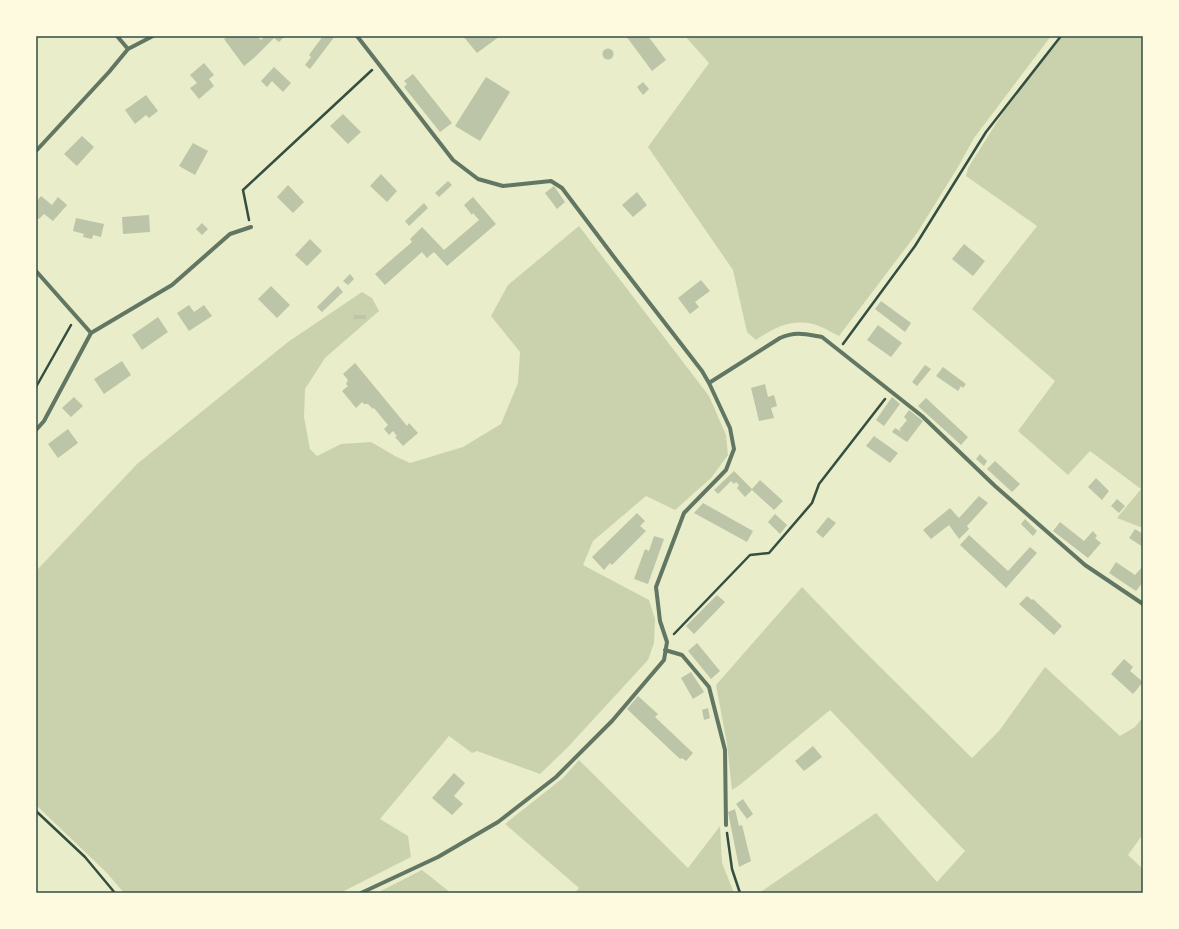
<svg xmlns="http://www.w3.org/2000/svg" width="1179" height="929" font-family="'Zilla Slab',serif">
  <style>
    .green { fill: #cad2ad }
    .building { fill: #bcc5a7 }
    .lines { fill: none; stroke-linecap: round; stroke-linejoin: round }
    .path { stroke: #344e41; stroke-width: 2.5 }
    .minor { stroke: #617663; stroke-width: 4 }
    .neatline { fill: none; stroke: #344e41; stroke-width: 1.5 }
  </style>
  <rect width="100%" height="100%" fill="#e9edc9"/>
  <!-- green -->
  <path class="green" d="M 685,36 L 1051,36 L 974,138 L 958,167 L 917,233 L 839,336 C 831,332 821,326 813,324 C 790,319 774,328 756,340 L 747,332 L 733,270 L 648,147 L 709,63 Z
    M 1062,36 L 1143,36 L 1143,528 L 1117,518 L 1141,489 L 1090,451 L 1068,475 L 1018,431 L 1055,381 L 972,309 L 1037,226 L 966,176 L 968,168 L 1004,111 Z
    M 579,226 L 709,396 L 726,435 L 728,455 L 711,478 L 675,510 L 646,496 L 593,541 L 583,565 L 649,600 L 655,619 L 654,643 L 648,660 L 567,748 L 540,774 L 477,751 L 472,753 L 449,736 L 380,819 L 408,836 L 411,857 L 340,893 L 124,893 L 107,873 L 36,805 L 36,571 L 137,464 L 288,342 L 362,292 L 372,298 L 379,311 L 325,358 L 305,389 L 304,417 L 310,449 L 317,456 L 341,444 L 371,442 L 395,456 L 410,463 L 463,447 L 501,424 L 518,383 L 520,352 L 491,316 L 508,285 Z
    M 802,587 L 855,642 L 972,758 L 999,731 L 1045,667 L 1120,736 L 1135,727 L 1143,717 L 1143,834 L 1128,855 L 1143,869 L 1143,893 L 759,893 L 876,813 L 937,882 L 965,851 L 830,710 L 741,784 L 732,790 L 727,744 L 716,685 Z
    M 579,760 L 688,868 L 720,826 L 722,863 L 734,893 L 575,893 L 579,888 L 505,824 L 563,778 Z
    M 422,870 L 451,893 L 376,893 L 379,892 Z"/>
  <!-- building -->
  <path class="building" d="M 224,36 L 257,36 L 261,40 L 265,36 L 285,36 L 279,42 L 274,38 L 254,58 L 244,66 L 224,39 L 226,38 Z
    M 323,36 L 335,36 L 310,69 L 305,65 L 311,57 L 309,55 Z
    M 463,36 L 500,36 L 477,53 Z
    M 626,36 L 648,36 L 666,60 L 652,71 Z
    M602.5 54a5.5 5.5 0 1 1 11 0a5.5 5.5 0 1 1-11 0Z
    M 204,63 L 214,75 L 209,79 L 214,86 L 199,99 L 190,88 L 197,83 L 190,75 Z
    M 274,67 L 291,83 L 283,92 L 272,81 L 267,87 L 261,81 Z
    M 413,74 L 452,123 L 440,132 L 404,87 L 407,84 L 404,81 Z
    M 486,77 L 510,92 L 480,141 L 455,126 Z
    M 643,82 L 649,89 L 643,95 L 637,87 Z
    M 146,95 L 158,111 L 149,118 L 146,115 L 135,124 L 125,110 Z
    M 343,114 L 361,132 L 348,144 L 330,126 Z
    M 82,136 L 94,147 L 77,166 L 64,154 Z
    M 193,143 L 208,151 L 195,175 L 179,166 Z
    M 381,174 L 397,191 L 387,202 L 370,186 Z
    M 448,181 L 452,185 L 439,197 L 435,193 Z
    M 288,185 L 304,202 L 293,213 L 277,197 Z
    M 554,186 L 565,202 L 557,209 L 545,193 Z
    M 637,192 L 647,205 L 633,217 L 622,205 Z
    M 41,196 L 52,205 L 58,197 L 67,205 L 53,221 L 44,214 L 39,219 L 36,217 L 36,202 Z
    M 473,197 L 496,224 L 447,266 L 434,252 L 427,258 L 422,252 L 385,285 L 375,274 L 412,242 L 410,239 L 422,227 L 444,250 L 479,220 L 473,213 L 472,215 L 464,205 Z
    M 424,203 L 428,208 L 409,226 L 405,221 Z
    M 149,215 L 150,232 L 123,234 L 122,217 Z
    M 76,218 L 104,224 L 101,237 L 93,235 L 92,239 L 83,237 L 84,234 L 73,231 Z
    M 202,223 L 208,229 L 202,235 L 196,229 Z
    M 310,239 L 322,251 L 307,266 L 295,255 Z
    M 964,244 L 985,261 L 973,276 L 952,259 Z
    M 350,274 L 354,279 L 348,285 L 343,281 Z
    M 701,280 L 710,291 L 695,302 L 699,307 L 690,314 L 678,298 Z
    M 271,286 L 290,305 L 277,318 L 258,299 Z
    M 338,286 L 343,292 L 322,312 L 317,307 Z
    M 881,301 L 911,323 L 905,332 L 875,309 Z
    M 189,305 L 194,312 L 204,305 L 212,316 L 189,331 L 177,313 Z
    M 354,315 L 366,315 L 366,319 L 353,319 Z
    M 158,317 L 168,332 L 142,350 L 132,335 Z
    M 878,325 L 902,343 L 891,357 L 867,340 Z
    M 122,361 L 131,375 L 104,394 L 94,379 Z
    M 355,363 L 407,426 L 409,423 L 418,433 L 403,446 L 395,437 L 397,436 L 393,431 L 389,435 L 384,429 L 388,425 L 374,408 L 373,409 L 368,404 L 364,404 L 362,402 L 356,408 L 342,391 L 348,386 L 346,384 L 348,380 L 343,374 Z
    M 925,365 L 931,369 L 917,386 L 912,382 Z
    M 943,367 L 966,384 L 963,388 L 961,386 L 958,391 L 936,376 Z
    M 765,384 L 768,397 L 774,395 L 777,406 L 771,408 L 774,418 L 759,421 L 751,388 Z
    M 74,397 L 83,406 L 71,417 L 62,408 Z
    M 892,397 L 900,404 L 884,426 L 876,420 Z
    M 926,398 L 968,437 L 961,445 L 918,406 Z
    M 909,410 L 923,421 L 907,442 L 892,432 L 895,428 L 900,431 L 901,430 L 899,430 L 907,420 L 904,417 Z
    M 68,429 L 78,443 L 58,458 L 48,444 Z
    M 874,436 L 898,453 L 890,463 L 866,446 Z
    M 980,454 L 987,461 L 984,466 L 976,459 Z
    M 995,461 L 1020,484 L 1012,492 L 987,469 Z
    M 734,471 L 752,489 L 760,480 L 783,501 L 774,510 L 752,490 L 745,497 L 737,488 L 739,485 L 736,482 L 734,484 L 731,481 L 718,494 L 714,490 Z
    M 1096,478 L 1109,491 L 1102,500 L 1088,487 Z
    M 979,496 L 988,503 L 967,526 L 969,529 L 959,539 L 949,525 L 931,539 L 923,530 L 950,508 L 959,518 Z
    M 1117,499 L 1125,506 L 1119,513 L 1111,506 Z
    M 703,503 L 753,531 L 747,542 L 694,513 Z
    M 637,513 L 645,521 L 640,526 L 646,531 L 612,565 L 610,563 L 604,570 L 592,557 Z
    M 775,514 L 787,525 L 780,534 L 768,522 Z
    M 828,517 L 836,523 L 823,538 L 816,532 Z
    M 1025,519 L 1037,531 L 1033,536 L 1021,524 Z
    M 1060,522 L 1084,541 L 1093,531 L 1097,536 L 1095,538 L 1101,543 L 1088,558 L 1053,531 Z
    M 1135,529 L 1143,534 L 1143,547 L 1129,538 Z
    M 969,535 L 1008,571 L 1030,547 L 1037,553 L 1006,588 L 960,545 Z
    M 654,536 L 664,539 L 648,584 L 634,579 L 645,549 L 649,551 Z
    M 1116,562 L 1135,575 L 1143,566 L 1143,582 L 1136,591 L 1109,573 Z
    M 717,595 L 725,602 L 694,634 L 686,626 Z
    M 1027,596 L 1032,600 L 1033,599 L 1062,626 L 1054,635 L 1019,604 Z
    M 697,643 L 720,671 L 711,679 L 688,651 Z
    M 1124,659 L 1133,667 L 1130,671 L 1143,682 L 1133,694 L 1111,674 Z
    M 691,672 L 704,692 L 693,699 L 681,678 Z
    M 638,696 L 658,714 L 655,717 L 693,753 L 686,761 L 682,758 L 680,759 L 627,709 Z
    M 708,708 L 710,718 L 704,720 L 702,710 Z
    M 813,746 L 822,757 L 804,771 L 795,761 Z
    M 454,773 L 465,783 L 454,796 L 463,804 L 452,815 L 432,798 Z
    M 743,799 L 753,814 L 747,819 L 736,804 Z
    M 735,809 L 739,826 L 742,825 L 751,861 L 739,867 L 728,812 Z"/>
  <g class="lines">
    <!-- path -->
    <path class="path" d="M 249,220 L 243,190 L 372,70
      M 843,344 L 915,246 L 986,132 L 1061,36
      M 36,387 L 71,325
      M 674,634 L 750,555 L 769,553 L 812,503 L 819,484 L 885,399
      M 36,811 L 85,857 L 115,893
      M 727,833 L 732,869 L 740,893"/>
    <!-- minor -->
    <path class="minor" d="M 117,36 L 128,49
      M 357,36 L 453,160 L 478,179 L 503,186 L 551,181 L 562,188 L 617,261 L 702,371 L 709,383 L 730,428 L 734,449 L 726,470 L 684,513 L 656,587 L 660,621 L 667,642 L 664,660 L 612,721 L 556,777 L 498,822 L 438,857 L 361,893
      M 36,151 L 109,72 L 128,49 L 153,36
      M 36,271 L 91,333
      M 709,383 L 780,338 C 796,331 805,334 822,337 L 922,416 L 995,486 L 1085,565 L 1143,604
      M 36,430 L 44,421 L 91,333 L 172,285 L 230,234 L 251,227
      M 665,650 L 682,655 L 709,687 L 725,750 L 726,825"/>
  </g>
  <!-- border -->
  <rect width="1179" height="929" fill="none" stroke="#fefae0" stroke-width="74"/>
  <rect x="37" y="37" width="1105" height="855" class="neatline"/>
</svg>
